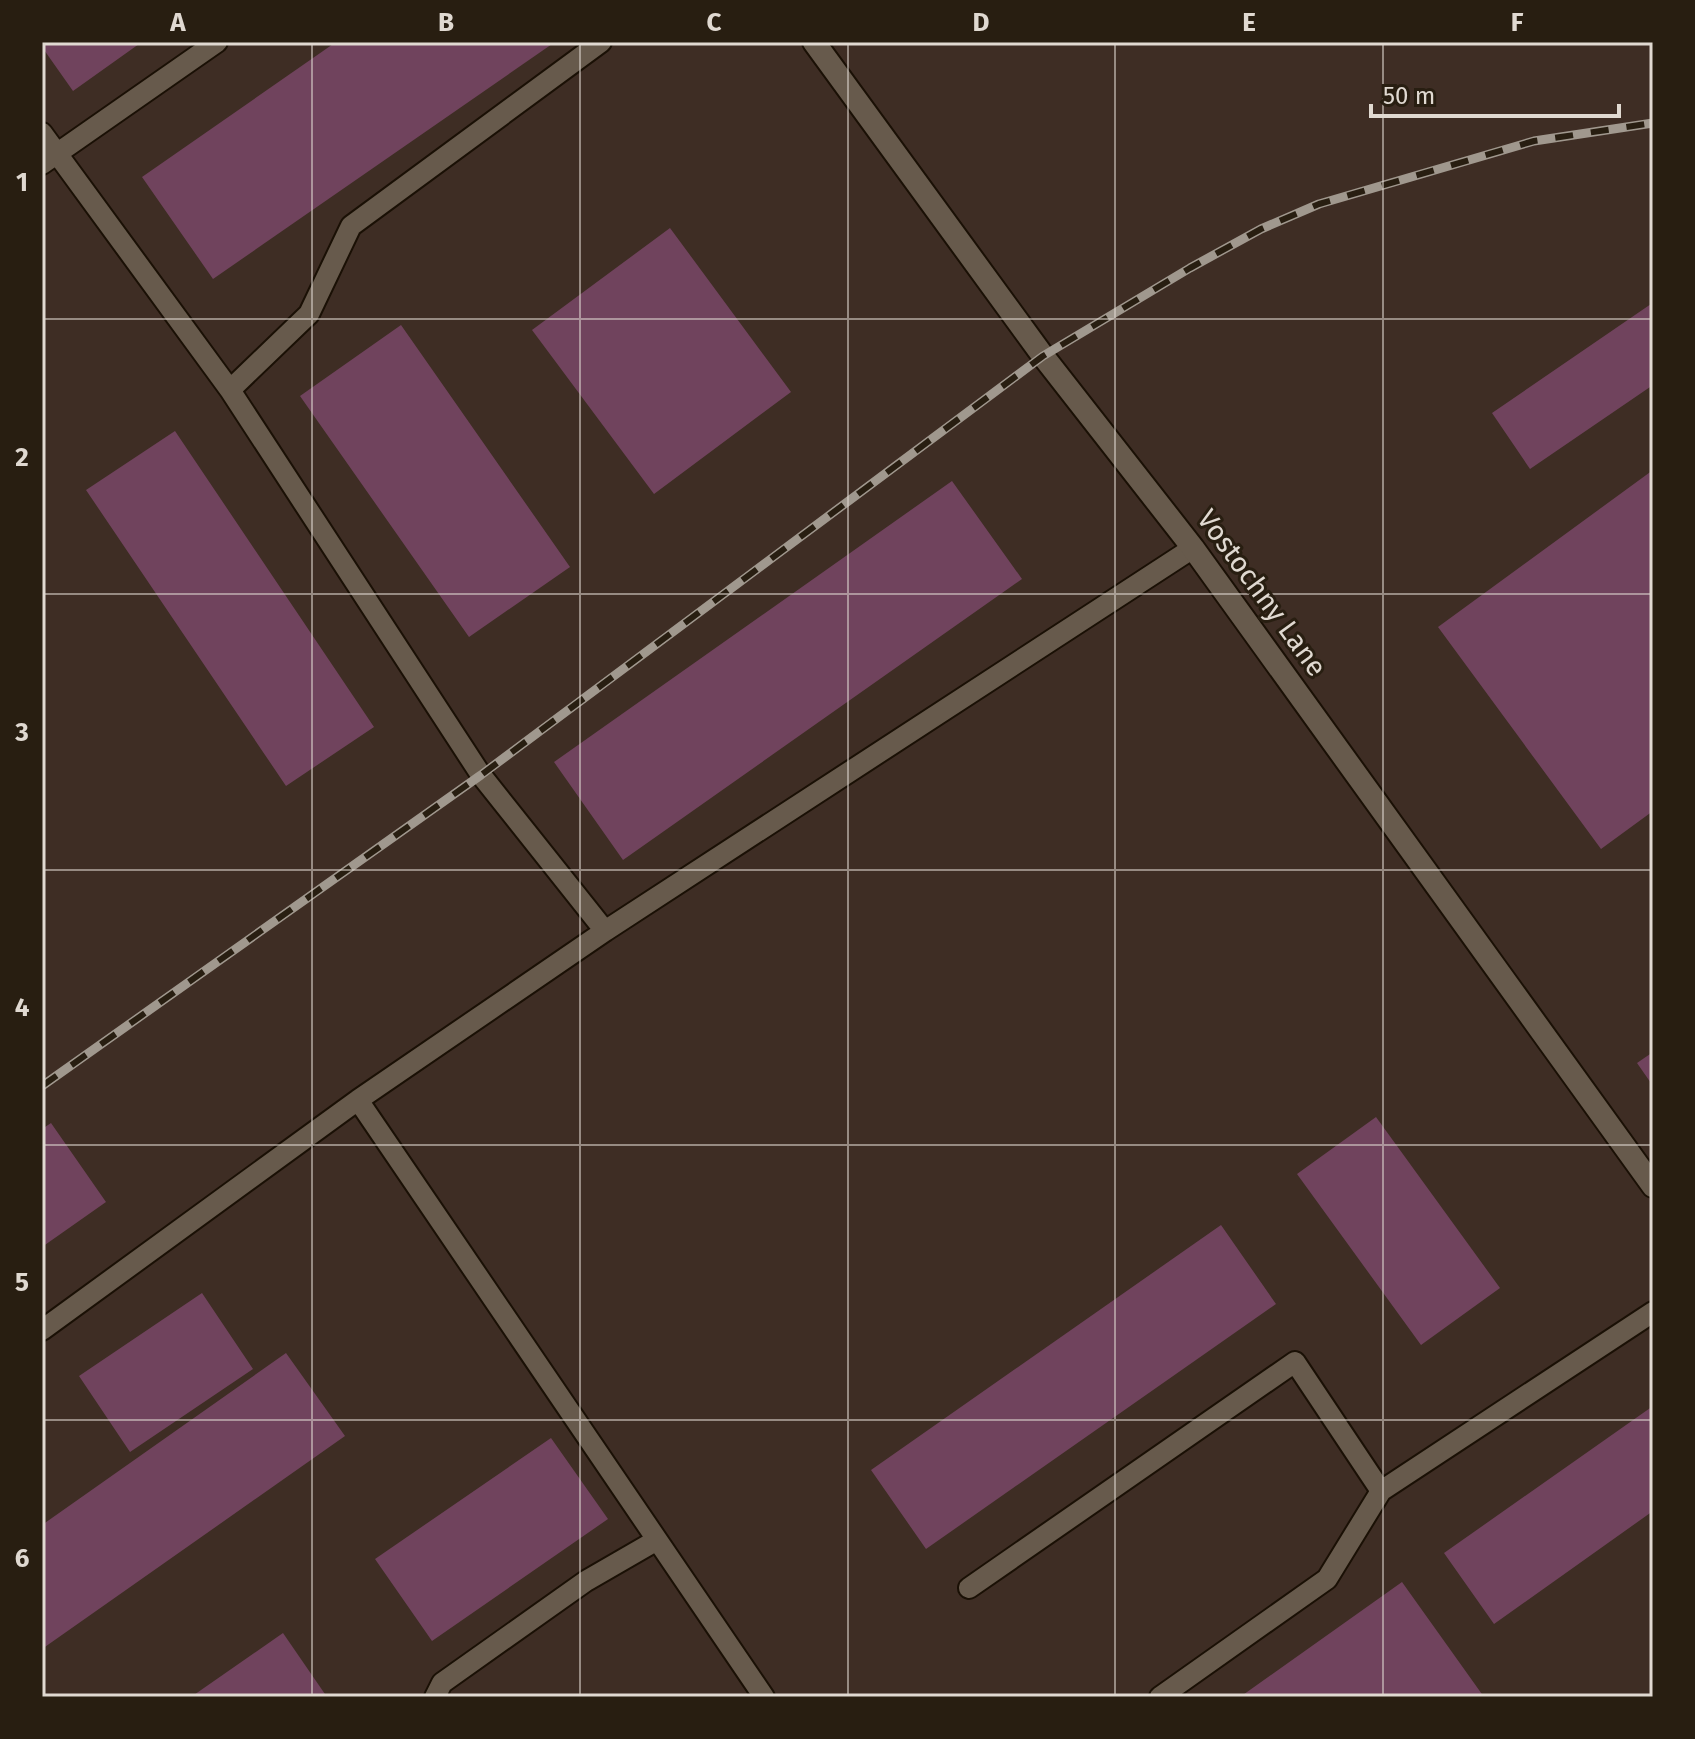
<svg xmlns="http://www.w3.org/2000/svg" width="1695" height="1739" font-family="'Fira Sans',sans-serif">
  <style>
    .industrial { fill: #3e2d24 }
    .building { fill: #70435d }
    .lines { fill: none; stroke-linecap: round; stroke-linejoin: round }
    .service-casing { stroke: #1a1005; stroke-width: 24 }
    .minor-casing { stroke: #1a1005; stroke-width: 26 }
    .service { stroke: #675a4c; stroke-width: 20 }
    .minor { stroke: #675a4c; stroke-width: 22 }
    .rail-casing { stroke: #a0988e; stroke-width: 9 }
    .rail { stroke: #281e11; stroke-width: 6; stroke-dasharray: 18; stroke-linecap: butt }
    .grid { fill: none; stroke: #e0d9d1; stroke-width: 2; stroke-opacity: 0.55 }
    .labels { text-anchor: middle; dominant-baseline: central; stroke-width: 6; stroke-linejoin: round; paint-order: stroke }
    .street-label { font-size: 28px; fill: #e0d9d1; stroke: #281e11 }
    .neatline { fill: none; stroke: #e0d9d1; stroke-width: 3 }
    .grid-label { font-size: 26px; text-anchor: middle; font-weight: bold; fill: #e0d9d1 }
  </style>
  <rect width="100%" height="100%" fill="#32281b"/>
  <!-- industrial -->
  <path class="industrial" d="M 42,42 L 1653,42 L 1653,1697 L 42,1697 Z"/>
  <!-- building -->
  <path class="building" d="M 42,42 L 138,42 L 139,44 L 73,91 L 42,47 Z
    M 336,42 L 555,42 L 213,279 L 142,177 Z
    M 670,228 L 791,392 L 654,494 L 532,330 Z
    M 1651,304 L 1653,307 L 1653,385 L 1530,469 L 1492,413 Z
    M 401,325 L 570,567 L 469,637 L 300,396 Z
    M 175,431 L 374,727 L 286,786 L 86,490 Z
    M 1653,470 L 1653,811 L 1601,849 L 1438,627 Z
    M 952,481 L 1022,579 L 623,860 L 554,762 Z
    M 1653,1052 L 1653,1086 L 1637,1063 Z
    M 1376,1117 L 1500,1288 L 1421,1345 L 1297,1174 Z
    M 51,1123 L 106,1202 L 42,1247 L 42,1129 Z
    M 1221,1225 L 1276,1304 L 926,1549 L 871,1470 Z
    M 202,1293 L 253,1369 L 130,1452 L 79,1376 Z
    M 286,1353 L 345,1436 L 42,1649 L 42,1525 Z
    M 1653,1406 L 1653,1511 L 1494,1624 L 1444,1553 Z
    M 551,1438 L 608,1519 L 432,1641 L 375,1559 Z
    M 1402,1582 L 1484,1697 L 1240,1697 Z
    M 283,1633 L 327,1697 L 191,1697 Z"/>
  <g class="lines">
    <defs>
      <path id="service" d="M 42,133 L 230,390 L 481,775 L 605,931
        M 42,164 L 217,42
        M 230,390 L 309,314 L 351,226 L 601,42
        M 358,1100 L 764,1697
        M 42,1330 L 358,1100 L 605,931 L 1193,548
        M 969,1588 L 1295,1362 L 1381,1491
        M 435,1697 L 442,1683 L 586,1581 L 657,1540
        M 1160,1697 L 1327,1579 L 1381,1491 L 1653,1312"/>
      <path id="minor" d="M 814,42 L 1043,356 L 1193,548 L 1653,1186"/>
    </defs>
    <!-- service casing -->
    <use href="#service" class="service-casing"/>
    <!-- minor casing -->
    <use href="#minor" class="minor-casing"/>
    <!-- service -->
    <use href="#service" class="service"/>
    <!-- minor -->
    <use href="#minor" class="minor"/>
    <defs>
      <path id="rail" d="M 42,1086 L 481,775 L 1043,356 L 1190,268 L 1261,229 L 1319,204 L 1534,141 L 1653,123"/>
    </defs>
    <!-- rail casing -->
    <use href="#rail" class="rail-casing"/>
    <!-- rail -->
    <use href="#rail" class="rail"/>
  </g>
  <!-- grid -->
  <path class="grid" d="M 312,42 L 312,1697M 580,42 L 580,1697M 848,42 L 848,1697M 1115,42 L 1115,1697M 1383,42 L 1383,1697M 42,319 L 1653,319M 42,594 L 1653,594M 42,870 L 1653,870M 42,1145 L 1653,1145M 42,1420 L 1653,1420"/>
  <g class="labels">
    <!-- street labels -->
    <g class="street-label">
      <text transform="translate(1262 593) rotate(54)">Vostochny Lane</text>
    </g>
  </g>
  <!-- border -->
  <rect width="1695" height="1739" fill="none" stroke="#281e11" stroke-width="88"/>
  <!-- scale -->
  <path d="M1371 104v12h248v-12" fill="none" stroke="#e0d9d1" stroke-width="4"/>
  <text x="1383" y="104" font-size="24" fill="#e0d9d1" stroke="#281e11" stroke-width="6" paint-order="stroke">50 m</text>
  <rect x="44" y="44" width="1607" height="1651" class="neatline"/>
  <g class="grid-label">
    <text x="178" y="31">A</text>
    <text x="446" y="31">B</text>
    <text x="714" y="31">C</text>
    <text x="981" y="31">D</text>
    <text x="1249" y="31">E</text>
    <text x="1517" y="31">F</text>
    <text x="22" y="191">1</text>
    <text x="22" y="466">2</text>
    <text x="22" y="741">3</text>
    <text x="22" y="1016">4</text>
    <text x="22" y="1291">5</text>
    <text x="22" y="1567">6</text>
  </g>
</svg>
